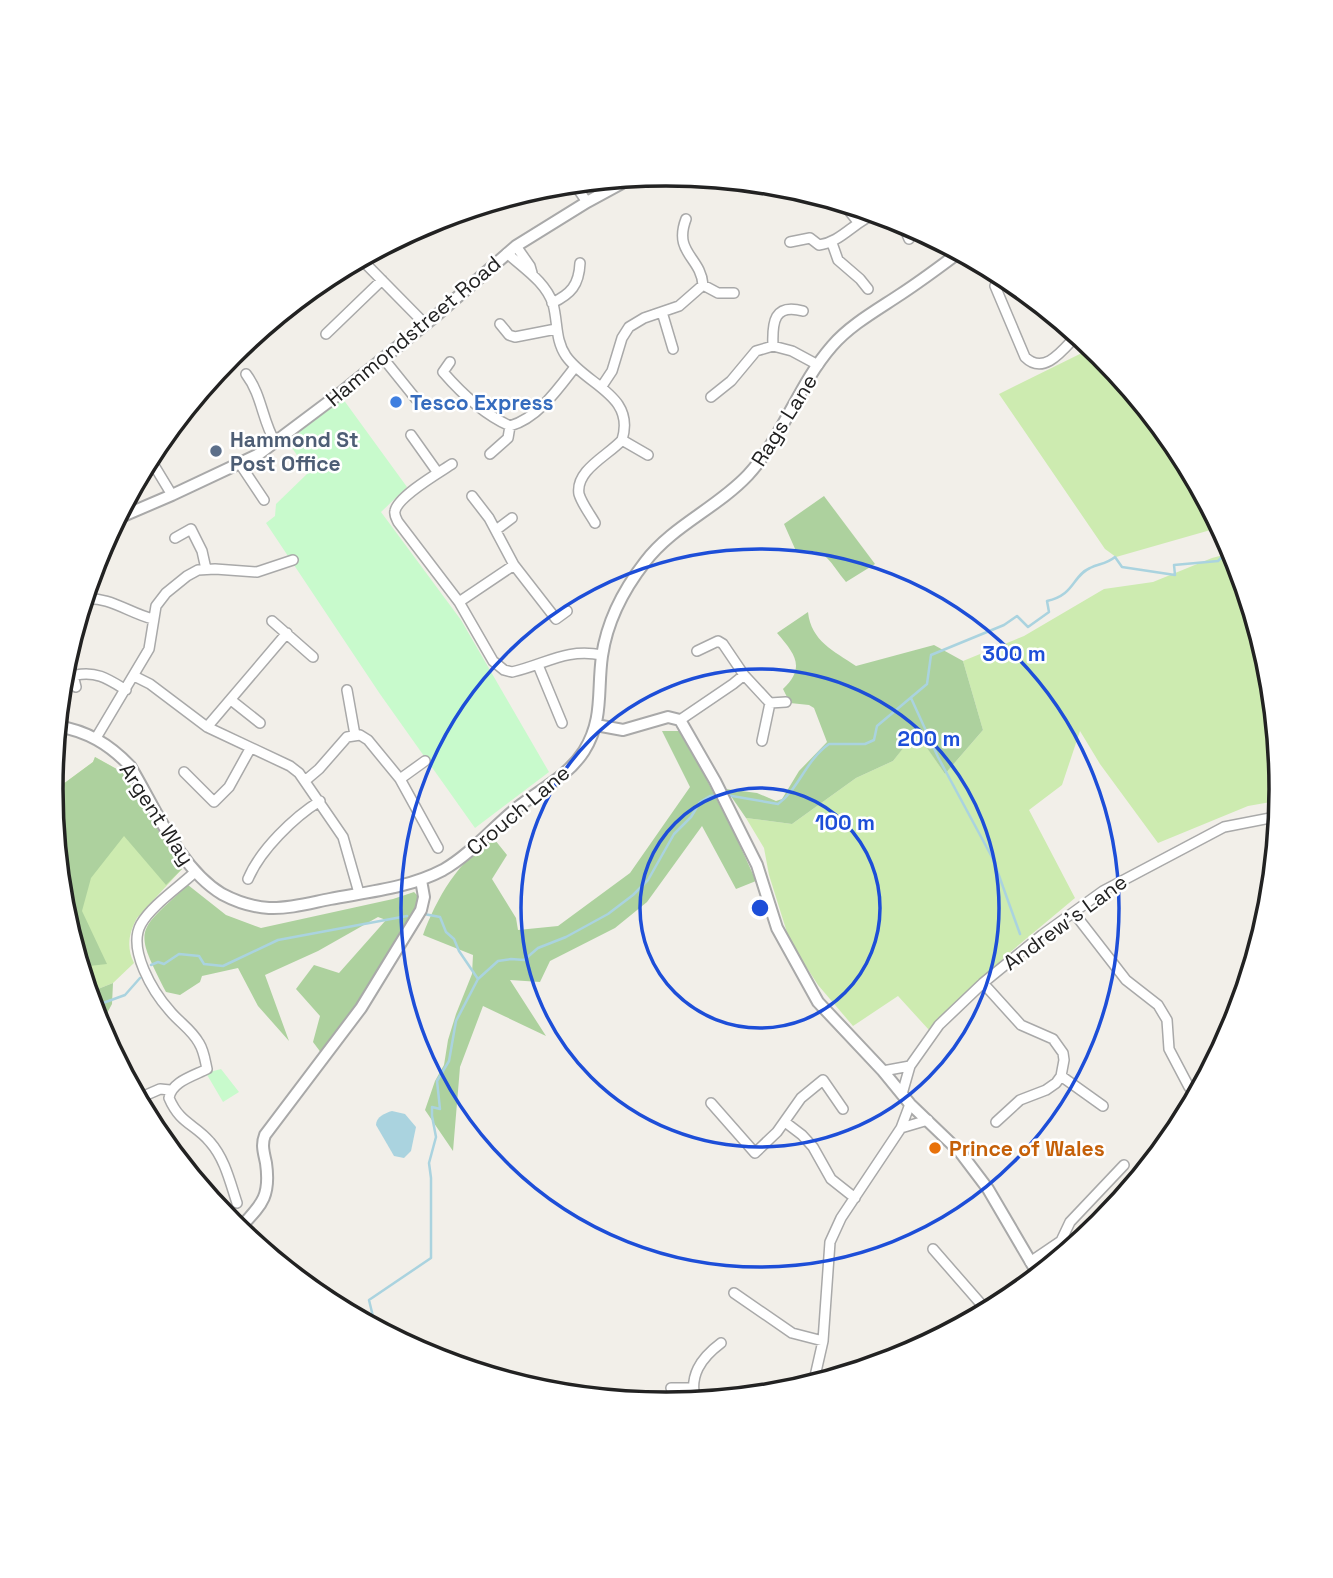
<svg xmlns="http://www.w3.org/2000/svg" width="1333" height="1578" font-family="'Space Grotesk',sans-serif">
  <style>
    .grass { fill: #cdebb0 }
    .forest { fill: #add19e }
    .park { fill: #c8facc }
    .water { fill: #aad3df }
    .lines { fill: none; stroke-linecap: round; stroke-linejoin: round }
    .stream { stroke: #aad3df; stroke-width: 2.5 }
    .minor-casing { stroke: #a9a9a9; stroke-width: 12 }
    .tertiary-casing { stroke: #a9a9a9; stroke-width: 14 }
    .minor { stroke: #fff; stroke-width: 9 }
    .tertiary { stroke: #fff; stroke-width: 10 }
    .ring { fill: none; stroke: #1d4ed8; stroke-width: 3.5 }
    .shop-dot { fill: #3f7fe0; stroke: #fff; stroke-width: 2.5 }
    .service-dot { fill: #5c6f8a; stroke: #fff; stroke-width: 2.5 }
    .food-dot { fill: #e8710a; stroke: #fff; stroke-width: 2.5 }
    .labels { text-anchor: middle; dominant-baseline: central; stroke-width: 5; stroke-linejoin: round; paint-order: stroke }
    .street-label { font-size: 21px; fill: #222; stroke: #fff }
    .shop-label { font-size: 21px; font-weight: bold; fill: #366cbe; stroke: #fff; text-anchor: start }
    .service-label { font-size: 21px; font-weight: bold; fill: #4e5e75; stroke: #fff; text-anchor: start }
    .food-label { font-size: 21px; font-weight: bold; fill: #c56008; stroke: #fff; text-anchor: start }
    .rim { fill: none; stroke: #222; stroke-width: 3.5 }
    .centre { fill: #1d4ed8; stroke: #fff; stroke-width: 3.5 }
    .ring-label { font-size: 21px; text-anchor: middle; font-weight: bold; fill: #1d4ed8; stroke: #fff; stroke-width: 5; stroke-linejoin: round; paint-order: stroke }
  </style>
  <rect width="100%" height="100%" fill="#f2efe9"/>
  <!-- grass -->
  <path class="grass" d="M 1094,347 L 1102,354 L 1179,447 L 1221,527 L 1116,557 L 1105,549 L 999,394 Z
    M 1235,552 L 1270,669 L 1282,789 L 1281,800 L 1248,806 L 1158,843 L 1100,764 L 1080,731 L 1062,785 L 1029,810 L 1075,898 L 1008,954 L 929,1030 L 898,996 L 853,1026 L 818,985 L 790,942 L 769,875 L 764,848 L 746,818 L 792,824 L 856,778 L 893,761 L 916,731 L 945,774 L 983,730 L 963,661 L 1024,636 L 1104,589 L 1153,582 L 1212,558 Z
    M 95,757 L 122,772 L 182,869 L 137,918 C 129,933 126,947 134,963 L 113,983 L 88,993 L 63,909 L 51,793 L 93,762 Z"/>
  <!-- forest -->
  <path class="forest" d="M 824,496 L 875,564 L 846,582 C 828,560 827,548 796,551 L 784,524 Z
    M 808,612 C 811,641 834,651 856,666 L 934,645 L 963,661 L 983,730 L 945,774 L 916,732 L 893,761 L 856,778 L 792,824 L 746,818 L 726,789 L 757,793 L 776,801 L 782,799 L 799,771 L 827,742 L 814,708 L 809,705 L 790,703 L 783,689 C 806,667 795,654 777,633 Z
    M 662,731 L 682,731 L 737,839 L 756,881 L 736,889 L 702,826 L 647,902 L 615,928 L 550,961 L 540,982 L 510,980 L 546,1036 L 483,1006 L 460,1067 L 453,1151 L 425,1110 L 435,1081 L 444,1065 L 448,1040 L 456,1014 L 472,974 L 473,955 L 423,935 C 436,900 459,857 495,840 L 507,855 L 492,879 L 516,918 L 518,930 L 558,926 L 630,873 L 690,787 Z
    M 95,757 L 122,772 L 182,869 L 166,885 L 124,836 L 91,878 L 82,911 L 107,964 L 80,967 L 63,909 L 51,793 L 93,762 Z
    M 188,885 L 226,915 L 261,928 L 393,899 L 414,892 L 419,897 L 417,909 L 358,1006 L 322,1054 L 313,1042 L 320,1016 L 296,989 L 314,965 L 339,973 L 386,920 L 378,917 L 318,951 L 265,975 L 289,1041 L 258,1006 L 238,968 L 202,976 L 200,982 L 180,995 L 166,992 C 133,927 136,933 188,885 Z
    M 113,983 L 112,1004 L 99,1028 L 88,993 Z"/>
  <!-- park -->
  <path class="park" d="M 343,399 L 407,487 L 381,512 L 461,620 L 549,772 L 475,828 L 380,694 L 266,523 L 275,516 L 276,504 L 309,472 L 287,441 Z
    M 221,1069 L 239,1092 L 223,1102 L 206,1073 Z"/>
  <!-- water -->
  <path class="water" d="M 392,1111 L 405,1114 L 416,1127 L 411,1151 L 404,1158 L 394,1156 L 376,1125 C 376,1117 385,1113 392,1111 Z"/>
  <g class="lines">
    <!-- stream -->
    <path class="stream" d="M 911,698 L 938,757 L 993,859 L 1020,934
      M 726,795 L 778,804 C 798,790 806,760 829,744 L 865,744 L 874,740 L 877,726 L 927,684 L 931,655 L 1004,625 L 1017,616 L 1028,627 L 1049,612 L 1047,601 C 1075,595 1072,576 1090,568 C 1100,563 1105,565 1115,557 L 1122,567 L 1175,575 L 1174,565 L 1218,561 L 1232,547
      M 424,914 L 440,917 L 446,932 L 454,939 L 459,951 L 478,979
      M 151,965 L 158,962 L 164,964 L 179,954 L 199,956 L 204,964 L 223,966 L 278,940 L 407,916
      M 92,1007 L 125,995 L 140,978
      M 376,1329 L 369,1300 L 431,1258 L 431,1178 L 429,1163 L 436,1137 L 432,1116 L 432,1107 L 440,1109 L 437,1081 L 449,1061 L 456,1021 L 478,979 L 498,961 L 511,959 L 524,960 L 538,948 L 566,937 L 608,914 L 633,895 L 648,880 L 674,834 L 691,817 L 700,802 L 710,796 L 720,795"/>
    <defs>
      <path id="minor" d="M 573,182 L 587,202
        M 842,202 L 858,222
        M 901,220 L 909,239
        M 790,242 L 810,238 L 819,245 C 842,242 855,220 878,213
        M 832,243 L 838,260 L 860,279 L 868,289
        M 516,246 L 530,266 L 532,273
        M 507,253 C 523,268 545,281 553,304 C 558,322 555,340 566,356 C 586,385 636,395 622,440
        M 360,258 L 425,324
        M 703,285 L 718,293 L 734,293
        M 995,286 L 1025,357 C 1045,377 1065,347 1078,334
        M 552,303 C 571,294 579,285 580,263
        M 662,312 L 673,349
        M 500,324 L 509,335 L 515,337 L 556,329
        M 326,334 L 382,280
        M 773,346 L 792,351 L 818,365
        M 383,358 L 416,399
        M 450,362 L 443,372 C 462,394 483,414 510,426 C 538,418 558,389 575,367
        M 246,374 C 262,395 262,420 275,442
        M 602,386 L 612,371 L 622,338 L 629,327 L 644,318 L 679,306 L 703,285 C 701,257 673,253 686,219
        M 711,397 L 731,381 L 756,351 L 773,346 C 772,322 774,303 803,311
        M 411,435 L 438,473
        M 622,440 L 648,455
        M 490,454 L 508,438 L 510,426
        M 149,457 L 172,495
        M 240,464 L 264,500
        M 452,464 C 440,472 398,496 395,511 C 394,515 396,518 398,522 L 459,602 L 493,661 L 504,670 L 512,672 C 547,664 565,648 602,655
        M 472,496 L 489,518 L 514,565 L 556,619 L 567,611
        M 595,523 C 590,514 582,504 579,494 C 575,470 609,455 622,440
        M 496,530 L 512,518
        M 175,538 L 191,529 L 202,551 L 206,569
        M 84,599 C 109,596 129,613 153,619
        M 459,602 L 514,565
        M 272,621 L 313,657
        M 697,651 L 718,641 L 723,644 L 744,675 L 770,703 L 762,741
        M 538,665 L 562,723
        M 134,676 L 150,684 L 207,727 L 290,766 L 299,773 L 343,837 L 359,893
        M 76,687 L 74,679 L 76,675 C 97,671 108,679 126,690
        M 347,690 L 355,735
        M 231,700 L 260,723
        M 770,703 L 786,702
        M 680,720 L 733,684 L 744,675
        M 207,727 L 287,633
        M 96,738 L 149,649 L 156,606 L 166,593 L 187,576 L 198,570 L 215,569 L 257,572 L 293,560
        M 184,772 L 214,802 L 229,787 L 250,749
        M 400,779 L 425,761
        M 306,780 L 319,769 L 347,737 L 360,735 L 368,740 L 400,779 L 438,848
        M 1275,837 L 1278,836
        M 195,872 C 179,887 151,906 141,924 C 127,949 153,992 170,1011 C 179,1022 192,1030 199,1043 C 204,1051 205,1060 207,1069 C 193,1076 171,1082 169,1098 C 180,1124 195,1124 210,1142 C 225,1159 230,1182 237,1203
        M 248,879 C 260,850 294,817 320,801
        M 1074,913 L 1126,980 L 1158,1005 L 1167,1020 L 1169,1049 L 1189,1087 L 1198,1094
        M 983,983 L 1021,1025 L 1053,1039 L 1063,1053 L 1064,1060 L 1061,1076 L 1056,1083 L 1046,1090 L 1020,1100 L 996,1122
        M 883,1071 L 910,1066
        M 1061,1076 L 1103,1106
        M 902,1094 L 910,1066 L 939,1025 L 983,983 L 1042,935 L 1103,891 L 1224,827 L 1280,816
        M 137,1099 L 160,1089 L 170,1090
        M 711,1103 L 755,1153 L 777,1132 L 801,1098 L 823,1080 L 843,1109
        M 785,1122 L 802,1135 L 813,1147 L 831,1179 L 855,1198
        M 901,1128 L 928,1120
        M 933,1249 L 988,1312
        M 1030,1262 L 1061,1241 L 1070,1222 L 1124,1165
        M 734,1293 L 792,1333 L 823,1341
        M 813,1385 L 823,1341 L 830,1242 L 841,1218 L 901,1128 L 910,1104
        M 671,1388 L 693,1388
        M 696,1402 C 688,1376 701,1358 721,1343"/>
      <path id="tertiary" d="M 116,519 L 172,495 L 259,454 L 343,391 L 438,314 L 516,246 L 587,202 L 633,177
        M 596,725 L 623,730 L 668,717 L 680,720 L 715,781 L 757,865 L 777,928 L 818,1002 L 883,1071 L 910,1104 L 960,1152 L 988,1189 L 1039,1276
        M 57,726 C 87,731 109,744 130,766 C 155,807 179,868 222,894 C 237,902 253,907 269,908 C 289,909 310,903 330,899 C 367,892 409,888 443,870 C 471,854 493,827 518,807 C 541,789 568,776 584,751 C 604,719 597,691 602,656 C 607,622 624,589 645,562 C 672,526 717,508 748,475 C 783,437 798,385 832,346 C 850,325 877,310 901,294 C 921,281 941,266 961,251
        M 238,1230 C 261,1205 271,1198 266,1163 C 264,1153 261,1145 265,1135 L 361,1008 L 421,910 L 424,897 L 421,880"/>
    </defs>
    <!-- minor casing -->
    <use href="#minor" class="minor-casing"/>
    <!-- tertiary casing -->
    <use href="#tertiary" class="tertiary-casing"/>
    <!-- minor -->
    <use href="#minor" class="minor"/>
    <!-- tertiary -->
    <use href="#tertiary" class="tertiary"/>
  </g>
  <!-- distance rings -->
  <g class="ring">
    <circle cx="760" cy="908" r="120"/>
    <circle cx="760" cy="908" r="239"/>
    <circle cx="760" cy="908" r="359"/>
  </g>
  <!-- markers -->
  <circle class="shop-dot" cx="396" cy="402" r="7"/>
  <circle class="service-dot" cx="216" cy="451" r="7"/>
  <circle class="food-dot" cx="935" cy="1148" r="7"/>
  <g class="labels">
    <!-- street labels -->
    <g class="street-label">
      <text transform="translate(413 331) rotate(-40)">Hammondstreet Road</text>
      <text transform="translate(784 420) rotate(-58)">Rags Lane</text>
      <text transform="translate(518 810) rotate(-40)">Crouch Lane</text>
      <text transform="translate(157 814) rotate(57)">Argent Way</text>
      <text transform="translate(1065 922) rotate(-36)">Andrew's Lane</text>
    </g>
    <!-- shop labels -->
    <g class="shop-label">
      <text x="410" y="402">Tesco Express</text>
    </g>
    <!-- service labels -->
    <g class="service-label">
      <text x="230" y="439">Hammond St<tspan x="230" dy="24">Post Office</tspan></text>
    </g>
    <!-- food labels -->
    <g class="food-label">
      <text x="949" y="1148">Prince of Wales</text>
    </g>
  </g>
  <!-- crop -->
  <path d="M0 0H1333V1578H0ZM63 789a603 603 0 1 1 1206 0a603 603 0 1 1-1206 0Z" fill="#fff" fill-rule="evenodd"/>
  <path class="rim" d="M63 789a603 603 0 1 1 1206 0a603 603 0 1 1-1206 0Z"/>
  <circle cx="760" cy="908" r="10" class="centre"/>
  <g class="ring-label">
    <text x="1014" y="661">300 m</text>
    <text x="929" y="746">200 m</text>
    <text x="845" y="830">100 m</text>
  </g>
</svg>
